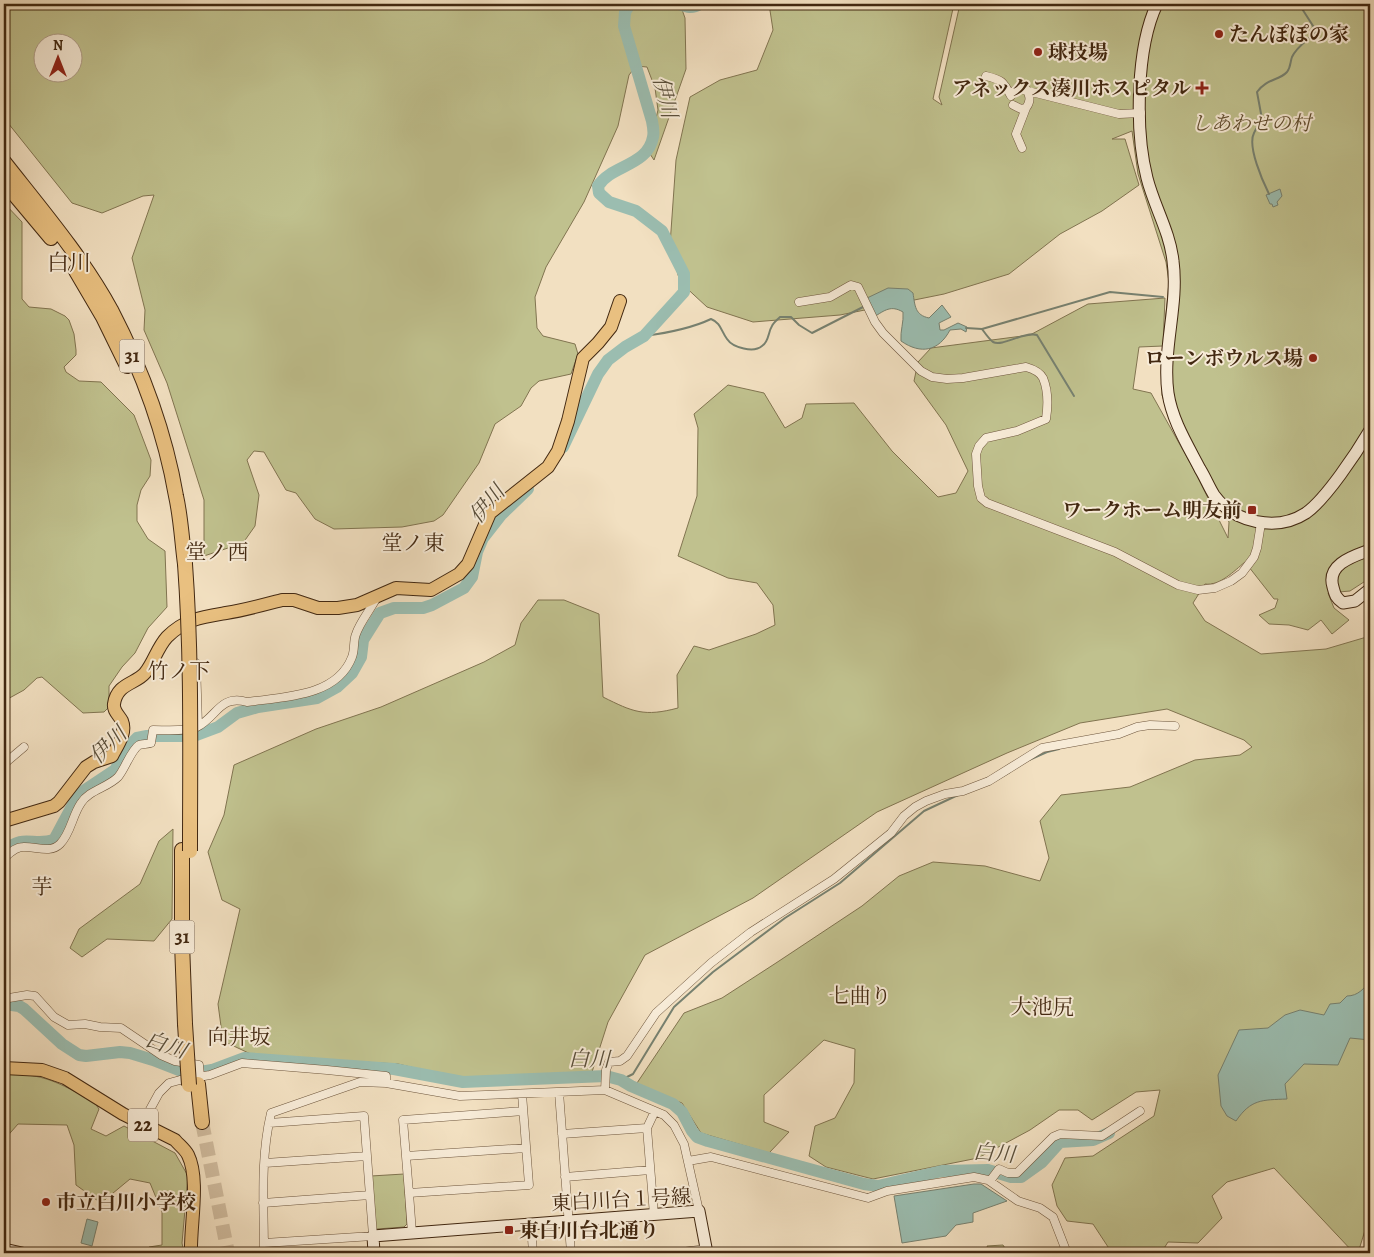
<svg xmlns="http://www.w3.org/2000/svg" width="1374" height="1257" font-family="Alegreya,'Noto Serif JP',serif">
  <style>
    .green { fill: #c0c18e; stroke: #817450; fill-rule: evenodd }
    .water { fill: #9bbdb0; stroke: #778170 }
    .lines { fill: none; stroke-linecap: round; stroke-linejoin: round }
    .stream { stroke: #778170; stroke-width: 2 }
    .river { stroke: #9bbdb0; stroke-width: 12 }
    .highway-tunnel { stroke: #cfbb9e; stroke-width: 14; stroke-dasharray: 14 7; stroke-linecap: butt }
    .street-casing { stroke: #6e563d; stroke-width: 9 }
    .secondary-casing { stroke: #422811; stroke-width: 13 }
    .primary-casing { stroke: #422811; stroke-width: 14 }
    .highway-casing { stroke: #422811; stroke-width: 16 }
    .street { stroke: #f7ebd7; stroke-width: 8 }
    .secondary { stroke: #f7ebd7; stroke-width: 11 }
    .primary { stroke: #e9c080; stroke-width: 12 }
    .highway { stroke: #e9c080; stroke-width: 14 }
    .highway-bridge-casing { stroke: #422811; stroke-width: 16; stroke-linecap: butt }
    .highway-bridge { stroke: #e9c080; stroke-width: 14 }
    .poi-dot { fill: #8f2418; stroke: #f7ebd7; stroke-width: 2 }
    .labels { text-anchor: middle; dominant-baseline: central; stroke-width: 4; stroke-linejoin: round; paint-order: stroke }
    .shield { fill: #f7ebd7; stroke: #78624c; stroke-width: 1 }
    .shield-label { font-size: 19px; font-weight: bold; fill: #422811 }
    .poi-label { font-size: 20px; font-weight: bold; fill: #422811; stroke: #f7ebd7; text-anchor: start }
    .park-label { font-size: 20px; font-style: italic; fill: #624e30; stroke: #f7ebd7 }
    .street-label { font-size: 20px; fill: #422811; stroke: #f7ebd7 }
    .water-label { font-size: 21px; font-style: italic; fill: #584d39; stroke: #f7ebd7 }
    .neighbourhood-label { font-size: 21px; fill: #422811; stroke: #f7ebd7 }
    .quarter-label { font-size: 22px; fill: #422811; stroke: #f7ebd7 }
  </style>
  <rect width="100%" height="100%" fill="#f2e0c1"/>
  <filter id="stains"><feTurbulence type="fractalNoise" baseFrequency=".004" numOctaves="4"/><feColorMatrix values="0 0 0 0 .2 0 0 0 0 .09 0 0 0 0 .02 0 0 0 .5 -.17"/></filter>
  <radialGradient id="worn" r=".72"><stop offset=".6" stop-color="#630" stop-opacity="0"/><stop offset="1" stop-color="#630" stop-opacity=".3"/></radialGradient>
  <!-- green -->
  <path class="green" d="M 4,4 L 680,4 L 685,18 L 686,69 L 654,160 L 648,151 L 658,110 L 655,88 L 647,67 L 636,66 L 629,75 L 618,126 L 584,202 L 546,267 L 535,297 L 537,328 L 543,336 L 575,344 L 578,354 L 571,374 L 539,381 L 531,388 L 521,406 L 495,424 L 479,463 L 443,515 L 434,521 L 402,527 L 334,529 L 315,519 L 296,493 L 286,490 L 264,452 L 254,451 L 247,460 L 259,495 L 255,526 L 243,543 L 204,556 L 204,500 L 167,383 L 144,330 L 145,310 L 132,258 L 154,195 L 143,196 L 102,213 L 72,203 L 4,118 ZM 42,42 L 72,42 L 72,72 L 42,72 Z
    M 769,4 L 954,4 L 933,99 L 942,105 L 939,97 L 960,4 L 1370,4 L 1370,578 L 1350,591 L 1328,593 L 1334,608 L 1349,620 L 1332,634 L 1321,620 L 1308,630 L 1289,625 L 1269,624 L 1259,615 L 1275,608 L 1278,599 L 1274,599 L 1245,562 C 1234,571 1220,586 1205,584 L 1193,603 L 1205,621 L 1261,654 L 1326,649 L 1370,636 L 1370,1214 L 1358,1253 L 1354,1253 L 1274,1168 L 1227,1182 L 1212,1196 L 1222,1218 L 1198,1243 L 1168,1242 L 1161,1253 L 1112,1253 L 1093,1224 L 1067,1221 L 1057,1206 L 1052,1185 L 1065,1158 L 1093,1156 L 1154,1116 L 1160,1090 L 1136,1092 L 1092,1120 L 1078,1110 L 1059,1110 L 1030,1130 L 978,1158 L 873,1179 L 826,1167 L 809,1156 L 815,1126 L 835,1118 L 854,1083 L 855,1049 L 824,1040 L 764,1095 L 764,1122 L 789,1132 L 769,1153 L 701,1133 L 682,1103 L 652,1092 L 637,1083 L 684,1013 L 722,998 L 776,963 L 862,906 L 899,876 L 933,862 L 985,866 L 1040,881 L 1049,858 L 1040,821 L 1061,795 L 1130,787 L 1195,760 L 1240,755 L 1252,747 L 1244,740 L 1167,709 L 1080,723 L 1007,753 L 877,812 L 753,898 L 645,955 L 608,1022 L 592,1072 L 460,1079 L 398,1064 L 255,1056 L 223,1041 L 218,1004 L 240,909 L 222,900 L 208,852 L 224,815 L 234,765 L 316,729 L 381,707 L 484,662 L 515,645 L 521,623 L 538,600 L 564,600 L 599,614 L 603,697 C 633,712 644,717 678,708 L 677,675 L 694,646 L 709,650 L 756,634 L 775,625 L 773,605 L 757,583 L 728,578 L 678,556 L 697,496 L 698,428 L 694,414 L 728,385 L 764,393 L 785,428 L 802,418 L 806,404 L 854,403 L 892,451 L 938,497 L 956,493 L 968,471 L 946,425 L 914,381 L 918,362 L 931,348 L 1030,335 L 1088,304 L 1165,298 L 1163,344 L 1169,282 L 1166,262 L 1138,174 L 1132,131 L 1112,139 L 1125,139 L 1139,185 L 1102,211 L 1060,234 L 1009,274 L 944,294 L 840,315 L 753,322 L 707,307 L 680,282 L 670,245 L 676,160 L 690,97 L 720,80 L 757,70 L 773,30 ZM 1163,346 L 1162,395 L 1171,423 L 1229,522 L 1228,538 L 1193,468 L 1151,393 L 1133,389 L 1139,347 Z
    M 4,203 L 22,222 L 22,299 L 29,307 L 51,309 L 65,316 L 69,320 L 74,334 L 76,350 L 76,355 L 64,367 L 66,372 L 79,381 L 101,382 L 134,415 L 151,460 L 150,476 L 141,490 L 137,505 L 137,521 L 148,539 L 165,551 L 167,607 L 148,628 L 135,653 L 122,667 L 109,686 L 109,702 L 108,708 L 104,712 L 83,713 L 42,677 L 37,678 L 24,690 L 4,701 Z
    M 173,829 L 172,919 L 154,941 L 107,939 L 82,957 L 70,948 L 79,929 L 140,884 L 159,841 Z
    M 4,1074 C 34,1074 47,1077 74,1091 C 85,1096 93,1099 99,1109 L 91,1129 L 106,1136 L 124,1126 L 175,1153 L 188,1176 L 182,1243 L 184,1253 L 147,1253 L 149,1247 L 162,1245 L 162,1212 L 150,1183 L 130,1179 L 101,1203 L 76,1185 L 74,1145 L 67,1125 L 18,1124 L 4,1140 Z
    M 404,1174 L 407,1224 L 404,1227 L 377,1229 L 374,1226 L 371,1176 Z
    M 1003,1245 L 1008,1253 L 990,1253 L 987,1246 Z"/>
  <!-- water -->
  <path class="water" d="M 1280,189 L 1282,196 L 1277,202 L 1278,205 L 1273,207 L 1272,204 L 1270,204 L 1266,195 Z
    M 888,288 L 908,289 L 913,293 C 915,306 915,315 929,318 L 942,305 L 951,317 L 939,323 L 940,330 L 944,330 L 958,323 L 967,327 L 966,332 L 961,329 L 950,330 C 939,351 921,355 901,341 C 900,331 904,322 903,312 C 891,305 885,310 874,317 L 865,299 Z
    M 1370,980 L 1370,1040 L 1350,1038 L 1338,1065 L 1304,1064 L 1285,1084 L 1287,1099 C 1262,1100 1251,1099 1236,1121 L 1227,1116 L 1221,1106 L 1218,1075 L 1239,1030 L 1268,1028 L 1285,1015 L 1300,1010 L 1324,1015 L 1330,1004 L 1340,1003 L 1347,996 C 1358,996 1365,988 1370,980 Z
    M 974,1184 L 981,1184 L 1007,1201 L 973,1213 L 973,1222 L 956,1225 L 946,1236 L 902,1243 L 894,1196 Z
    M 87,1219 L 98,1222 L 92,1246 L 81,1243 Z"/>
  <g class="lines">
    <!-- stream -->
    <path class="stream" d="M 1269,194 C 1263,182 1247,146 1254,133 C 1256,128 1260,124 1262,119 L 1257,92 C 1267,78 1279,81 1287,72 C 1291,67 1290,62 1292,57 C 1297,46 1307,41 1315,33 L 1315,29 L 1299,4
      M 966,328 L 982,329 C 985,333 989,339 993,342 C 1003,347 1024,331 1037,335 L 1074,396
      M 982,329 L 1110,292 L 1163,297
      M 644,336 C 667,333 690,329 711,319 C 721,323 721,331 727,339 C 733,348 754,353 762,346 C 769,342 768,332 772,326 C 773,323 777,320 780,317 L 791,317 L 799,325 L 812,333 L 865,306
      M 1029,760 L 1047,752 L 1059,749
      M 988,785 L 1010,772
      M 621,1080 L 633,1074 L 674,1007 L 713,972 L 785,918 L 840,883 L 924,811 L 958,795"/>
    <!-- river -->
    <path class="river" d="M 679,4 C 687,7 692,9 700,4
      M 563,447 L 598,374 L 608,360 L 625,347 L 644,336 L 684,292 L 684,274 L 662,231 L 636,211 L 609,202 L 599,193 L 598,186 C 611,165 648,166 653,137 C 654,133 653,126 652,121 L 624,26 L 625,12 L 630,4
      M 4,851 C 25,833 32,847 54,840 L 77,797 L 85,790 L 115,770 L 129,746 L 137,738 L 147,736 L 194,736 L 218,727 L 237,713 L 258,707 L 317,698 L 337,687 L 352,673 L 361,657 L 363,640 L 380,613 L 394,608 L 423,608 L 432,605 L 464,588 L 472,577 L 477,552 L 483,538 L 501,515 L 528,489
      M 4,1004 L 19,1006 L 24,1009 L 62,1044 L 79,1055 L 86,1056 L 120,1052 L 130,1053 L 153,1060 L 189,1074 L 212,1070 L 244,1058 L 394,1069 L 463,1082 L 606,1076 L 621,1080 L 631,1086 L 673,1104 L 682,1112 L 692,1131 L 697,1137 L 708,1141 L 864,1184 L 878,1186 L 942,1171 L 988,1170 L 1011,1177 L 1021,1177 L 1042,1162 L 1060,1142 L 1093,1140 L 1109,1133"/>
    <!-- highway-tunnel -->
    <path class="highway-tunnel" d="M 202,1122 L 228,1253"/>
    <defs>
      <path id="street" d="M 986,76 C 1002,80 1003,81 1011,96 L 1014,91 L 1020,89 L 1119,114 L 1141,113
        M 1013,105 L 1021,109 L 1026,108 C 1031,101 1030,97 1027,90
        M 1022,148 L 1016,134 L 1026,108
        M 799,302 L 830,297 L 851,285 L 858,287 L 875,322 L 883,333 L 921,371 L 932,377 L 947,379 L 963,378 L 1026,367 C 1033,369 1040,372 1043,378 C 1048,390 1048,406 1046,419 L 1017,431 L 986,438 L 979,446 L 976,454 L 978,486 L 981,498 L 987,503 L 1115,552 L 1178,585 L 1198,590 L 1215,588 L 1231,581 L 1242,573 L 1254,557 L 1257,548 L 1261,523
        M 196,663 L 198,726
        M 4,764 L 24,747
        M 4,858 C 9,854 15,847 23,847 C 35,846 50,854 60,844 C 71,833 72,816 81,803 C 89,790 107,788 118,777 C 125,769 131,750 139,745 C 142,744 148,744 151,743 L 153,730 C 166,730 184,732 197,727 C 217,717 220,694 247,702 C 283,697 337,697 352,657 C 355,650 353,641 356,634 C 360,622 371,609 377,597
        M 4,996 L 9,998 L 27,995 L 35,996 L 54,1017 L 68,1025 L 85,1024 L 100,1027 L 121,1028 L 161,1055 L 175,1061 L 199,1065 L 200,1077
        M 605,1090 L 606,1070 L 609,1062 L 620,1061 L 627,1056 L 656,1013 L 711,963 L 751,932 L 834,879 L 891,833 L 904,816 L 915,807 L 926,801 L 945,794 L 963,791 L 989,781 L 1042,748 L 1119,734 L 1137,727 L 1150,725 L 1175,726
        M 559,1092 L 571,1253
        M 142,1124 L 159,1093 L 169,1083 L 180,1080 L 210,1075 L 242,1063 L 327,1070 L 386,1076 L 386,1083
        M 562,1134 L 647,1128
        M 406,1156 L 526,1148
        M 688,1161 L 711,1157 L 868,1198 L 887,1191 L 974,1177 L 988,1180 L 1018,1201 L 1040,1208 L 1053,1217 L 1067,1253
        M 265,1163 L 367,1156
        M 565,1177 L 650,1170
        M 990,1181 L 999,1169 L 1008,1173 L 1017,1173 L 1053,1137 L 1060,1134 L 1102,1136 L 1140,1111
        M 409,1193 L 403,1120 L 523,1111
        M 263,1203 L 370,1195
        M 654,1215 L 647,1128 L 655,1111
        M 531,1224 L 533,1253
        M 412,1233 L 409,1193 L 529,1185 L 522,1094
        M 264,1243 L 373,1236 L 364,1116 L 269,1123
        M 264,1253 C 264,1207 260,1159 271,1113 L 360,1082 L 386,1083 L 460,1096 L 605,1090 L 664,1115 L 674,1125 L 684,1144 L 699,1211
        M 674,1253 L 706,1249
        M 1179,1253 L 1184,1253"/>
      <path id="secondary" d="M 1157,4 C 1136,48 1135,131 1147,178 C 1154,206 1170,232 1173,261 C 1179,305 1162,349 1168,393 C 1172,420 1187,444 1200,469 C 1205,477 1209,487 1214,495 C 1234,523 1277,532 1306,513 C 1326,499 1357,452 1370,430
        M 1370,550 C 1354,556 1326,564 1333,587 C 1335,595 1336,598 1343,603 L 1355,601 L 1370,589
        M 4,1249 L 22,1253
        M 374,1253 L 373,1236 L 699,1211 L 707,1253"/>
      <path id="primary" d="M 4,821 L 54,806 L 59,802 L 86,767 L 94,762 L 112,756 C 117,746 127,733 122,721 C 119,715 113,711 114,704 C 117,683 136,684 145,673 C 154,662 157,648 167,637 C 185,619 202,617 226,613 C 245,610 263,605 282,600 L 294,600 L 318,608 L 338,608 L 357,605 L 396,588 L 431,590 L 459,574 L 468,564 L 490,513 L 548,467 L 558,451 L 568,421 L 583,358 L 598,343 L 611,327 L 620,301
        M 4,1068 L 42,1070 L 65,1078 L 123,1114 L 175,1140 C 179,1145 185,1149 188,1155 C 200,1179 190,1226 191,1253"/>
      <path id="highway" d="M 4,162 C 41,209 82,257 111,310 C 141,368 165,432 176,496 C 181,518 182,542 185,564
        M 4,182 L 51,238
        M 76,271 L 103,317 L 127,366
        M 182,850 L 182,943 L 185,1024
        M 198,1084 L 202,1122"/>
    </defs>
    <!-- street casing -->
    <use href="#street" class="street-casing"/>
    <!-- secondary casing -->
    <use href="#secondary" class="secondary-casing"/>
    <!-- primary casing -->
    <use href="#primary" class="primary-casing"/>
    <!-- highway casing -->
    <use href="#highway" class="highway-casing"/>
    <!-- street -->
    <use href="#street" class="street"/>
    <!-- secondary -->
    <use href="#secondary" class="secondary"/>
    <!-- primary -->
    <use href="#primary" class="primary"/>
    <!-- highway -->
    <use href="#highway" class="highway"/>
    <defs>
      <path id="highway-bridge" d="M 185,564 C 192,659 190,755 190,851
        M 185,1024 L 189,1085"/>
    </defs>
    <!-- highway-bridge casing -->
    <use href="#highway-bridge" class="highway-bridge-casing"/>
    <!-- highway-bridge -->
    <use href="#highway-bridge" class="highway-bridge"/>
  </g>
  <!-- markers -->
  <g class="poi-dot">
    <circle cx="1219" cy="34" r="5"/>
    <circle cx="1038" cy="52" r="5"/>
    <path d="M1199.5 80.5h5v5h5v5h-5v5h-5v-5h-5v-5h5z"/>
    <circle cx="1313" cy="358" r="5"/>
    <rect x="1247" y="505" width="10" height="10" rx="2.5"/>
    <circle cx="46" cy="1202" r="5"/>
    <rect x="504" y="1225" width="10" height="10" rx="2.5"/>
  </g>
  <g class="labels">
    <!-- shield labels -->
    <g class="shield">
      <rect x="119.5" y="339.5" width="25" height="33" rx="4"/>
      <rect x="169.5" y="920.5" width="25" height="33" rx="4"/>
      <rect x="128" y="1108.5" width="30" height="33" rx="4"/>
    </g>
    <g class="shield-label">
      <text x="132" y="356">31</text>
      <text x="182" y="937">31</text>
      <text x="143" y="1125">22</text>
    </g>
    <!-- poi labels -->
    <g class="poi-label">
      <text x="1229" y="34">たんぽぽの家</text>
      <text x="1048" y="52">球技場</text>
      <text x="1191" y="88" text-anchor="end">アネックス湊川ホスピタル</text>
      <text x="1303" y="358" text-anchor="end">ローンボウルス場</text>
      <text x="1242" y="510" text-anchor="end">ワークホーム明友前</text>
      <text x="56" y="1202">市立白川小学校</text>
      <text x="519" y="1230">東白川台北通り</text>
    </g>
    <!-- park labels -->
    <g class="park-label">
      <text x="1251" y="123">しあわせの村</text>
    </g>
    <!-- street labels -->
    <g class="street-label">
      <text transform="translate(621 1200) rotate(-3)">東白川台１号線</text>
    </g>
    <!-- water labels -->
    <g class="water-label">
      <text transform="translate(665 97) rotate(76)">伊川</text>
      <text transform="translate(487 504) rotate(-50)">伊川</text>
      <text transform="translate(108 745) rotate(-45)">伊川</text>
      <text transform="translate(166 1045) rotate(19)">白川</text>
      <text transform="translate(589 1059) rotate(1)">白川</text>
      <text transform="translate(994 1153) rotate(5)">白川</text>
    </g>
    <!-- neighbourhood labels -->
    <g class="neighbourhood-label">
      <text x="413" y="543">堂ノ東</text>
      <text x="217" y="552">堂ノ西</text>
      <text x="179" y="671">竹ノ下</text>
      <text x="42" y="887">芋</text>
      <text x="860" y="996">七曲り</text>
      <text x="1042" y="1007">大池尻</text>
      <text x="239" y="1037">向井坂</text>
    </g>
    <!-- quarter labels -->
    <g class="quarter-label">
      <text x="69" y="263">白川</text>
    </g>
  </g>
  <!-- margin -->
  <rect width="1374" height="1257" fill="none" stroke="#f2e0c1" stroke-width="20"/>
  <rect x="5" y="5" width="1364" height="1247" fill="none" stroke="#422811" stroke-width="2.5"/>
  <rect x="10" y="10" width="1354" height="1237" fill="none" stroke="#422811"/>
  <!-- north arrow -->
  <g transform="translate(58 58)"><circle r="24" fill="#f7ebd7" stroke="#af9d88"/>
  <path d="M0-4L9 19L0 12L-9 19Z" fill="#8f2418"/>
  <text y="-8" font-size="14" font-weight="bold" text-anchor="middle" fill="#422811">N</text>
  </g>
  <rect width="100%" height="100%" filter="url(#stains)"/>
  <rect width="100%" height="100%" fill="url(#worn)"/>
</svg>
